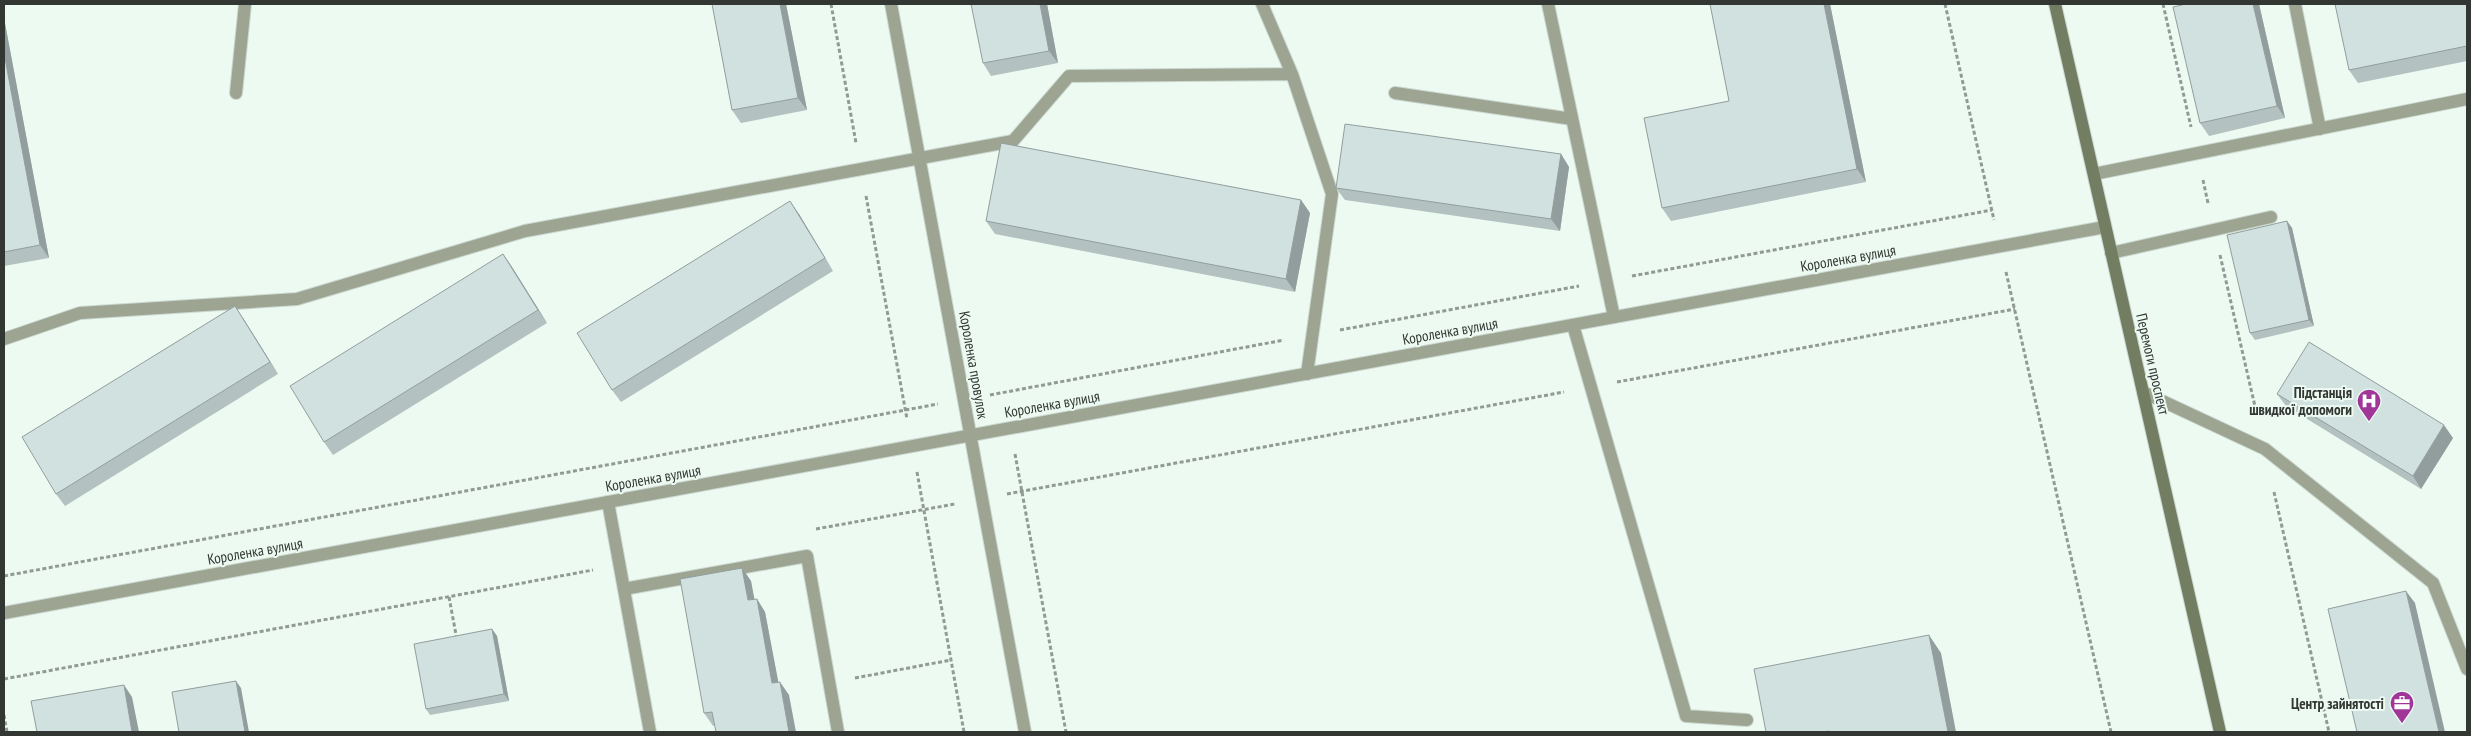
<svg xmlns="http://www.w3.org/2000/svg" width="2471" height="736" font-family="'PT Sans Narrow',sans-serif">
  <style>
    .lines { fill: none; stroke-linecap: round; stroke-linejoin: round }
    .service-casing { stroke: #cbd7d0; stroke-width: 14 }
    .minor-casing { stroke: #cbd7d0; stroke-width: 14 }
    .secondary-casing { stroke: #cbd7d0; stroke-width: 14 }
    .path { stroke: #919a95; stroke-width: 3; stroke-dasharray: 4 2.5; stroke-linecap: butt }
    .service { stroke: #9da592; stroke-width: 12 }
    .minor { stroke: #9da592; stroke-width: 12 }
    .secondary { stroke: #737d62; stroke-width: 12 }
    .wall { fill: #b3c2c1 }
    .shaded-wall { fill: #929e9d }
    .building { fill: #d0e1e0; stroke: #929e9d }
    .labels { text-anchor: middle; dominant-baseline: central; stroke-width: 4; stroke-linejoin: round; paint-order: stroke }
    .street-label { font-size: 15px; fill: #323734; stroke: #ecfaf2 }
    .poi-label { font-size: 15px; font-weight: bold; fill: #323734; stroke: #ecfaf2; text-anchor: end }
  </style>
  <rect width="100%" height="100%" fill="#ecfaf2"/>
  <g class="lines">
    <defs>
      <path id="service" d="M 1262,4 L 1292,74 L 1332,194 L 1307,374
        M 1548,4 L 1614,317
        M 2295,4 L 2320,129
        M 236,93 L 245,4
        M 1395,93 L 1572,119
        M 2094,174 L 2467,99
        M 2111,253 L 2271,217
        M 1573,325 L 1686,716 L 1747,720
        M 4,339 L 80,313 L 297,299 L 525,231 L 1013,141 L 1069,76 L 1292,74
        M 2143,392 L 2265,449 L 2433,583 L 2467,669
        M 608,502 L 650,732
        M 624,589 L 807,556 L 838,732"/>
      <path id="minor" d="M 891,4 L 1025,732
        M 4,613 L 2105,227"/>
      <path id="secondary" d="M 2055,4 L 2220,732"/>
    </defs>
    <!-- service casing -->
    <use href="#service" class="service-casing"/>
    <!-- minor casing -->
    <use href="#minor" class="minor-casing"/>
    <!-- secondary casing -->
    <use href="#secondary" class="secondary-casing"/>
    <!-- path -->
    <path class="path" d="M 831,4 L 856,143
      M 1945,4 L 1994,220
      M 2163,4 L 2191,127
      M 2203,180 L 2208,203
      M 866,196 L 907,419
      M 2220,255 L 2257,415
      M 2006,272 L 2111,732
      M 1632,276 L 1992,210
      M 1340,330 L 1579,286
      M 1617,382 L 2015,309
      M 990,395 L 1284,340
      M 1015,454 L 1066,732
      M 917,472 L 964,732
      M 2274,492 L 2329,732
      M 1007,494 L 1564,392
      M 816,529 L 955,504
      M 4,576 L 938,404
      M 449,597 L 457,640
      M 855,678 L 951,660
      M 4,679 L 593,570
      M 4,715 L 7,732"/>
    <!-- service -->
    <use href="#service" class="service"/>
    <!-- minor -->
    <use href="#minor" class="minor"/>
    <!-- secondary -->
    <use href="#secondary" class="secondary"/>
  </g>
  <!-- wall -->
  <path class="wall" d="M 712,4 L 786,4 L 807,110 L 741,123 L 732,110 Z
    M 1047,4 L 1058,63 L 991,76 L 983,63 Z
    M 1710,4 L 1830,4 L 1866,182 L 1671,221 L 1662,208 L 1729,101 Z
    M 2186,4 L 2259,4 L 2285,118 L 2209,136 L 2200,123 Z
    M 2467,4 L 2467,61 L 2358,83 L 2349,70 Z
    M 4,18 L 49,258 L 4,266 Z
    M 1561,154 L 1569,167 L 1560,231 L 1345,200 L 1336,188 Z
    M 1301,200 L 1310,213 L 1295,292 L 995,234 L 986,221 Z
    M 799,214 L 833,271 L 621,402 L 612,390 Z
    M 2287,221 L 2292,228 L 2314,326 L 2255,340 L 2250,333 Z
    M 503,254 L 512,267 L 547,323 L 333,455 L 324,442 Z
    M 243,318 L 278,374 L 65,506 L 56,494 Z
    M 2277,394 L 2453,438 L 2421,489 L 2286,406 Z
    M 742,568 L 751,581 L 754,599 L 757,599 L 765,612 L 778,682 L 789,695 L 713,726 L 704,713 Z
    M 492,629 L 497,636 L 509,701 L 430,715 L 426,709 Z"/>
  <!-- shaded-wall -->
  <path class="shaded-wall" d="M 780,4 L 786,4 L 807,110 L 798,98 Z
    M 1040,4 L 1047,4 L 1058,63 L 1049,51 Z
    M 1824,4 L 1830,4 L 1866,182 L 1857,169 Z
    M 2253,4 L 2259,4 L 2285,118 L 2277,106 Z
    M 4,18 L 49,258 L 40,245 L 4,53 Z
    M 1561,154 L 1569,167 L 1560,231 L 1551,219 Z
    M 1301,200 L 1310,213 L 1295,292 L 1286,279 Z
    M 790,201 L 799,214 L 833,271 L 825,258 Z
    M 2287,221 L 2292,228 L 2314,326 L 2309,320 Z
    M 503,254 L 512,267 L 547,323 L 538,310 Z
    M 235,306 L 243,318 L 278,374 L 270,362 Z
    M 2444,425 L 2453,438 L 2421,489 L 2413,476 Z
    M 742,568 L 751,581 L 757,613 L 748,600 Z
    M 2406,591 L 2415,603 L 2445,732 L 2439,732 Z
    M 757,599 L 765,612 L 781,696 L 772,683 Z
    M 492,629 L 497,636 L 509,701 L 504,694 Z
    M 1929,635 L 1941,653 L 1956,732 L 1948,732 Z
    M 236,681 L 241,688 L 249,732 L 245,732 Z
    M 780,682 L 789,695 L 796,732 L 789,732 Z
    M 124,685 L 132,697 L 139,732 L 132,732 Z"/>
  <!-- building -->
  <path class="building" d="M 712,4 L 780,4 L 798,98 L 732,110 Z
    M 971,4 L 1040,4 L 1049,51 L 983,63 Z
    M 1710,4 L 1824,4 L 1857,169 L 1662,208 L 1644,118 L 1729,101 Z
    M 2186,4 L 2253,4 L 2277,106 L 2200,123 L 2173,7 Z
    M 2335,4 L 2467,4 L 2467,46 L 2349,70 Z
    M 4,53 L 40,245 L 4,252 Z
    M 1345,124 L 1561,154 L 1551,219 L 1336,188 Z
    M 1001,143 L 1301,200 L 1286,279 L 986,221 Z
    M 790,201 L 825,258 L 612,390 L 577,333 Z
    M 2287,221 L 2309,320 L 2250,333 L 2227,235 Z
    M 503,254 L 538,310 L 324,442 L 290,386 Z
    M 235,306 L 270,362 L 56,494 L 22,437 Z
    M 2309,342 L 2444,425 L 2413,476 L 2277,394 Z
    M 742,568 L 748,600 L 757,599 L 772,683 L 780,682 L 789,732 L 716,732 L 712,712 L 704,713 L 680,579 Z
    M 2406,591 L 2439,732 L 2357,732 L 2328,609 Z
    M 492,629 L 504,694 L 426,709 L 414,644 Z
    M 1929,635 L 1948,732 L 1830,732 L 1829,731 L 1824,732 L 1766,732 L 1754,669 Z
    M 236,681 L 245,732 L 179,732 L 172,692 Z
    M 124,685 L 132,732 L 37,732 L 31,701 Z"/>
  <!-- icons -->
  <defs>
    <symbol id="hospital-pin" viewBox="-11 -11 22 30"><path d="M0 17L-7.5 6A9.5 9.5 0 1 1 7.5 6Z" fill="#a03698" stroke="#ecfaf2"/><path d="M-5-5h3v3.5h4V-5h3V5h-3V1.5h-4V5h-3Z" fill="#fff"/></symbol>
    <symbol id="office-pin" viewBox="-11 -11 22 30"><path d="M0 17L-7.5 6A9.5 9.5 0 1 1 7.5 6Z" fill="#a03698" stroke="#ecfaf2"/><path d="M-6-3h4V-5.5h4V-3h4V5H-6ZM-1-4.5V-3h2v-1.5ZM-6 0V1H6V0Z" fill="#fff"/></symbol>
  </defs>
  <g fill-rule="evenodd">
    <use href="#hospital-pin" x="2355" y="387" width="28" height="38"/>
    <use href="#office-pin" x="2388" y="689" width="28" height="38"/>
  </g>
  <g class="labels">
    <!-- street labels -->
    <g class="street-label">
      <text transform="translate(1848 258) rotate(-10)">Короленка вулиця</text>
      <text transform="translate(1450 331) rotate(-10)">Короленка вулиця</text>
      <text transform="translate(2153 364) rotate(77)">Перемоги проспект</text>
      <text transform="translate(974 365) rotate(80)">Короленка провулок</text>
      <text transform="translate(1052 404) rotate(-10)">Короленка вулиця</text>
      <text transform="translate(653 478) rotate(-10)">Короленка вулиця</text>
      <text transform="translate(255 551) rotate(-10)">Короленка вулиця</text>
    </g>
    <!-- poi labels -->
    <g class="poi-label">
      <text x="2352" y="392">Підстанція<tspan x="2352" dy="17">швидкої допомоги</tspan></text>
      <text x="2384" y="703">Центр зайнятості</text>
    </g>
  </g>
  <!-- border -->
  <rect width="2471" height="736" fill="none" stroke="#323734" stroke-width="10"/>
</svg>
